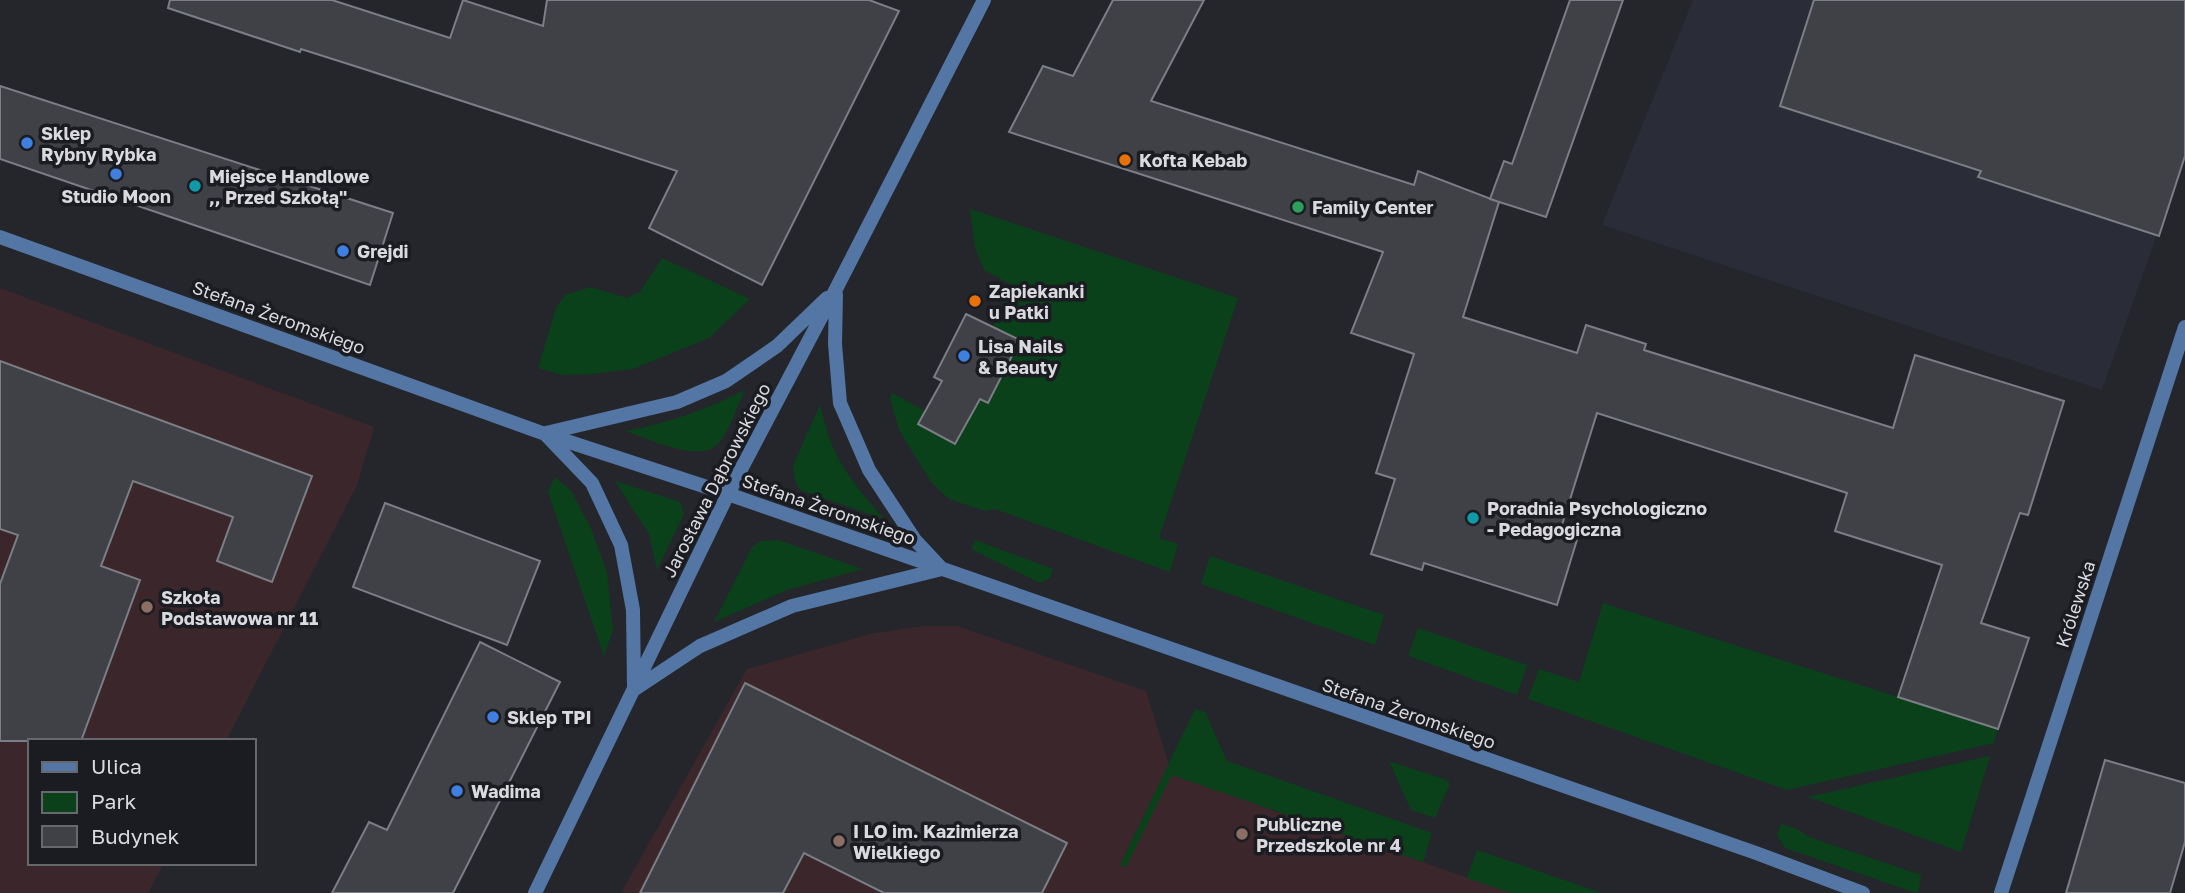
<svg xmlns="http://www.w3.org/2000/svg" width="2185" height="893" font-family="'Golos Text',sans-serif">
  <style>
    .built { fill: #2a2c38 }
    .education { fill: #3b272b }
    .green { fill: #0a411b }
    .building { fill: #3f4147; stroke: #7c7e85; stroke-width: 2 }
    .lines { fill: none; stroke-linecap: round; stroke-linejoin: round }
    .street { stroke: #5376a5; stroke-width: 14 }
    .shop-dot { fill: #3f7fe0; stroke: #1b1c22; stroke-width: 2.5 }
    .food-dot { fill: #e8710a; stroke: #1b1c22; stroke-width: 2.5 }
    .culture-dot { fill: #0f9aa8; stroke: #1b1c22; stroke-width: 2.5 }
    .leisure-dot { fill: #2e9e5b; stroke: #1b1c22; stroke-width: 2.5 }
    .education-dot { fill: #8d6e63; stroke: #1b1c22; stroke-width: 2.5 }
    .labels { text-anchor: middle; dominant-baseline: central; stroke-width: 7; stroke-linejoin: round; paint-order: stroke }
    .poi-label { font-size: 18px; font-weight: bold; fill: #d9d9de; stroke: #1b1c22; text-anchor: start }
    .street-label { font-size: 18px; fill: #d9d9de; stroke: #1b1c22 }
  </style>
  <rect width="100%" height="100%" fill="#24262c"/>
  <!-- built -->
  <path class="built" d="M 1693,0 L 2185,0 L 2185,155 L 2102,390 L 1602,225 Z"/>
  <!-- education -->
  <path class="education" d="M 0,288 L 374,427 L 357,485 L 226,741 L 30,741 L 30,863 L 164,863 L 148,893 L 0,893 Z
    M 923,626 L 957,626 L 1146,691 L 1172,775 L 1511,893 L 621,893 L 747,669 L 870,634 Z"/>
  <!-- green -->
  <path class="green" d="M 970,209 L 1238,298 L 1159,538 L 1178,544 L 1170,572 L 995,509 L 985,511 L 949,499 L 931,482 L 899,430 L 890,399 L 892,393 L 925,411 L 919,424 L 955,443 L 980,399 L 988,403 L 1020,341 L 993,327 L 1012,285 L 984,270 L 975,248 Z
    M 662,258 L 750,299 L 709,338 L 633,369 L 591,374 L 563,375 L 538,368 L 556,308 L 565,295 L 591,287 L 627,298 L 640,292 Z
    M 745,390 C 737,406 729,432 718,444 C 700,464 647,438 625,431 C 667,424 707,409 745,390 Z
    M 820,405 C 823,415 825,426 829,437 C 840,469 862,494 884,519 L 800,490 L 795,481 L 793,465 Z
    M 555,477 L 571,491 L 590,526 L 607,572 L 613,630 L 604,656 L 548,492 Z
    M 615,481 L 680,502 L 684,514 L 657,570 L 649,534 Z
    M 778,540 L 863,569 L 787,590 L 714,622 L 752,547 L 761,541 Z
    M 975,540 L 1053,569 L 1050,578 L 1040,583 L 971,549 Z
    M 1210,556 L 1384,615 L 1375,645 L 1201,584 Z
    M 1603,603 L 1998,729 L 1994,743 L 1787,790 L 1528,699 L 1539,669 L 1579,682 Z
    M 1418,628 L 1527,665 L 1517,695 L 1408,656 Z
    M 1195,709 L 1205,712 L 1227,761 L 1432,833 L 1423,862 L 1172,775 L 1126,867 L 1120,865 Z
    M 1990,756 L 1961,852 L 1808,797 Z
    M 1389,761 L 1447,780 L 1450,784 L 1435,818 L 1411,810 Z
    M 1781,824 L 1797,829 L 1809,837 L 1921,875 L 1919,890 L 1916,893 L 1785,848 L 1777,835 Z
    M 1477,850 L 1602,893 L 1511,893 L 1467,878 Z"/>
  <!-- building -->
  <path class="building" d="M 170,0 L 332,0 L 450,38 L 463,0 L 543,26 L 547,0 L 869,0 L 899,11 L 762,285 L 649,228 L 677,171 L 364,69 L 301,49 L 300,52 L 168,8 Z
    M 1113,0 L 1204,0 L 1151,101 L 1414,185 L 1418,171 L 1499,202 L 1463,317 L 1577,353 L 1586,325 L 1646,344 L 1644,350 L 1893,428 L 1915,355 L 2064,401 L 2028,515 L 2020,513 L 1981,623 L 2029,638 L 1998,729 L 1898,697 L 1942,565 L 1835,531 L 1847,493 L 1597,413 L 1562,525 L 1580,530 L 1557,605 L 1424,563 L 1422,570 L 1371,554 L 1395,479 L 1376,473 L 1414,354 L 1351,333 L 1383,252 L 1009,132 L 1043,66 L 1073,76 Z
    M 1570,0 L 1623,0 L 1546,217 L 1490,199 L 1504,161 L 1512,164 Z
    M 1814,0 L 2185,0 L 2185,156 L 2159,236 L 1978,177 L 1981,171 L 1780,106 Z
    M 0,86 L 393,213 L 370,285 L 0,159 Z
    M 966,314 L 1020,340 L 988,403 L 980,399 L 955,444 L 918,424 L 942,381 L 934,377 Z
    M 0,361 L 312,476 L 272,582 L 217,561 L 233,517 L 133,481 L 101,566 L 140,580 L 81,741 L 0,741 L 0,584 L 18,535 L 0,529 Z
    M 385,503 L 540,561 L 507,645 L 353,587 Z
    M 480,642 L 560,682 L 453,893 L 332,893 L 369,822 L 387,830 Z
    M 745,683 L 1067,843 L 1042,893 L 884,893 L 804,853 L 783,893 L 640,893 Z
    M 2105,760 L 2185,783 L 2185,842 L 2170,893 L 2066,893 Z"/>
  <g class="lines">
    <!-- street -->
    <path class="street" d="M 0,237 L 545,434 L 728,494 L 1756,853 L 1863,893
      M 546,433 L 677,402 L 726,381 L 777,346 L 827,298
      M 546,435 L 592,483 L 621,545 L 633,610 L 634,686
      M 635,689 L 700,646 L 792,606 L 942,569 L 915,540 L 869,470 L 840,403 L 835,344 L 836,294
      M 535,893 L 728,494 L 836,289 L 984,0
      M 2001,893 L 2185,327"/>
  </g>
  <!-- markers -->
  <g class="shop-dot">
    <circle cx="27" cy="143" r="7"/>
    <circle cx="116" cy="174" r="7"/>
    <circle cx="343" cy="251" r="7"/>
    <circle cx="964" cy="356" r="7"/>
    <circle cx="493" cy="717" r="7"/>
    <circle cx="457" cy="791" r="7"/>
  </g>
  <g class="food-dot">
    <circle cx="1125" cy="160" r="7"/>
    <circle cx="975" cy="301" r="7"/>
  </g>
  <g class="culture-dot">
    <circle cx="195" cy="186" r="7"/>
    <circle cx="1473" cy="518" r="7"/>
  </g>
  <circle class="leisure-dot" cx="1298" cy="207" r="7"/>
  <g class="education-dot">
    <circle cx="147" cy="607" r="7"/>
    <circle cx="1242" cy="834" r="7"/>
    <circle cx="839" cy="841" r="7"/>
  </g>
  <g class="labels">
    <!-- poi labels -->
    <g class="poi-label">
      <text x="41" y="133">Sklep<tspan x="41" dy="21">Rybny Rybka</tspan></text>
      <text x="1139" y="160">Kofta Kebab</text>
      <text x="209" y="176">Miejsce Handlowe<tspan x="209" dy="21">,, Przed Szkołą"</tspan></text>
      <text x="116" y="196" text-anchor="middle">Studio Moon</text>
      <text x="1312" y="207">Family Center</text>
      <text x="357" y="251">Grejdi</text>
      <text x="989" y="291">Zapiekanki<tspan x="989" dy="21">u Patki</tspan></text>
      <text x="978" y="346">Lisa Nails<tspan x="978" dy="21">&amp; Beauty</tspan></text>
      <text x="1487" y="508">Poradnia Psychologiczno<tspan x="1487" dy="21">- Pedagogiczna</tspan></text>
      <text x="161" y="597">Szkoła<tspan x="161" dy="21">Podstawowa nr 11</tspan></text>
      <text x="507" y="717">Sklep TPI</text>
      <text x="471" y="791">Wadima</text>
      <text x="1256" y="824">Publiczne<tspan x="1256" dy="21">Przedszkole nr 4</tspan></text>
      <text x="853" y="831">I LO im. Kazimierza<tspan x="853" dy="21">Wielkiego</tspan></text>
    </g>
    <!-- street labels -->
    <g class="street-label">
      <text transform="translate(279 317) rotate(20)">Stefana Żeromskiego</text>
      <text transform="translate(716 480) rotate(-63)">Jarosława Dąbrowskiego</text>
      <text transform="translate(829 509) rotate(19)">Stefana Żeromskiego</text>
      <text transform="translate(2075 604) rotate(-72)">Królewska</text>
      <text transform="translate(1409 713) rotate(19)">Stefana Żeromskiego</text>
    </g>
  </g>
  <!-- legend -->
  <rect x="28" y="739" width="228" height="126" fill="#1b1c22" stroke="#67686d" stroke-width="2"/>
  <rect x="42" y="762" width="35" height="10" fill="#5376a5" stroke="#67686d" stroke-width="2"/>
  <text x="91" y="774" font-size="21" fill="#d9d9de">Ulica</text>
  <rect x="42" y="792" width="35" height="21" fill="#0a411b" stroke="#67686d" stroke-width="2"/>
  <text x="91" y="809" font-size="21" fill="#d9d9de">Park</text>
  <rect x="42" y="826" width="35" height="21" fill="#3f4147" stroke="#67686d" stroke-width="2"/>
  <text x="91" y="844" font-size="21" fill="#d9d9de">Budynek</text>
</svg>
